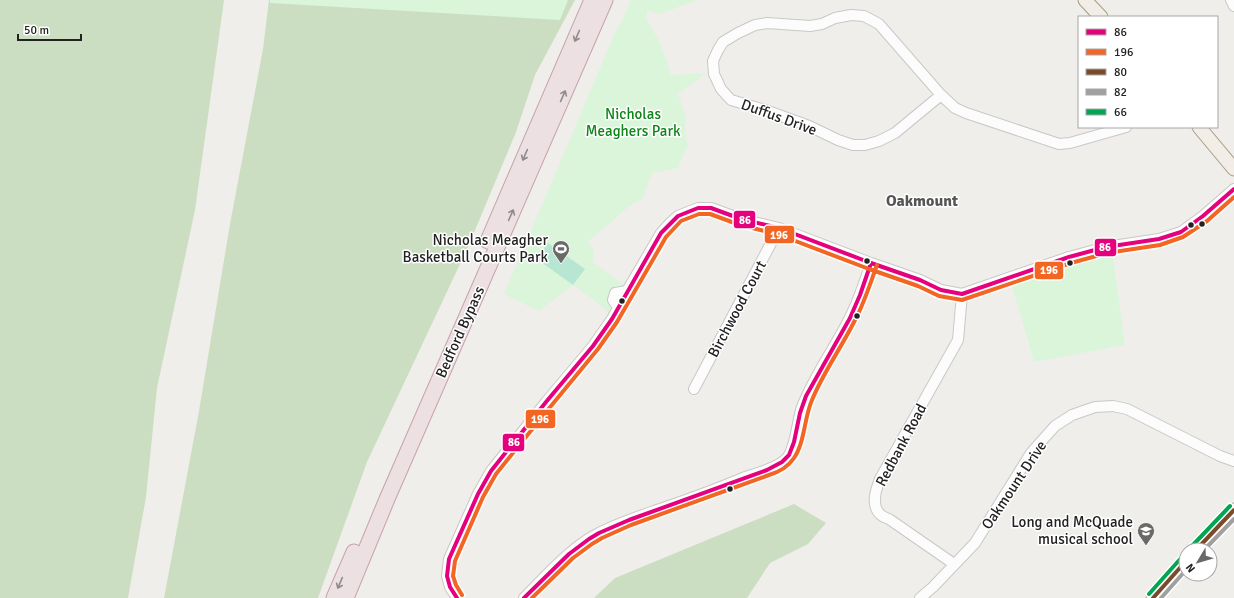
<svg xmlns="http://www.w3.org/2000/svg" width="1234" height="598" font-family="Signika,sans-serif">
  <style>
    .forest { fill: #cbdec1 }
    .park { fill: #daf5da }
    .pitch { fill: #b7e6d2 }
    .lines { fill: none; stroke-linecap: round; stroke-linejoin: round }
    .minor-casing { stroke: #c9c8c7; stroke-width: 12 }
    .major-casing { stroke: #a79c86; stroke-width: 15 }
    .highway-casing { stroke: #c5a2ac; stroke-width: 17 }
    .minor { stroke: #fdfcfc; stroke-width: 10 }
    .major { stroke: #f3ede7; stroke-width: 13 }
    .highway { stroke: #ece0e2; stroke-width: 15 }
    .bus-1-casing { stroke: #fff; stroke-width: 7 }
    .bus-2-casing { stroke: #fff; stroke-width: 7 }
    .bus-3-casing { stroke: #fff; stroke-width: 7 }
    .bus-4-casing { stroke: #fff; stroke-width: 7 }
    .bus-5-casing { stroke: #fff; stroke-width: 7 }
    .bus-1 { stroke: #e5007d; stroke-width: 4 }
    .bus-2 { stroke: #f26522; stroke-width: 4 }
    .bus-3 { stroke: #7a4b2a; stroke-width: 4 }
    .bus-4 { stroke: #a0a0a0; stroke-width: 4 }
    .bus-5 { stroke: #00a651; stroke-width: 4 }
    .oneway { stroke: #918a8c }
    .bus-dot { fill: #222; stroke: #fff; stroke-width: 1.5 }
    .labels { text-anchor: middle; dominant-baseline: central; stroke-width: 3; stroke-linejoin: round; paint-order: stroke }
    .park-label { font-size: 15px; fill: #0c8416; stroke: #fff }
    .street-label { font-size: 15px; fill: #222; stroke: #fff }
    .poi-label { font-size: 15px; fill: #222; stroke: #fff; text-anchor: end }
    .neighbourhood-label { font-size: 16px; font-weight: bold; fill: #555; stroke: #fff }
    .line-badge { stroke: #fff; stroke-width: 1.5 }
    .badge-label { font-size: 11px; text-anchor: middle; font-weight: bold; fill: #fff }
  </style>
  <rect width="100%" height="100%" fill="#f0eeeb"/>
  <!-- forest -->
  <path class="forest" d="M 0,0 L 224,0 L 195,210 L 157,388 L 146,497 L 128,598 L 0,598 Z
    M 269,0 L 575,0 L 535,75 L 516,132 L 468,247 L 367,462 L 318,598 L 164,598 L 199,411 L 230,224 L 263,49 Z
    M 794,504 L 826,523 L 808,544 L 770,563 L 747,598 L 594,598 L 615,578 Z"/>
  <!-- park -->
  <path class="park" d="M 270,0 L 568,0 L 560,20 L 270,3 Z
    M 631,0 L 697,0 L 660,14 L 647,10 L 646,19 C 658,35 665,55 671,75 L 706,73 L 678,94 L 685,114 L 686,139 L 688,145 L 678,168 L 652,173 L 643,198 L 627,208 L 588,242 L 594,250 L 593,262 L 618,281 L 635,291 L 618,321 L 595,301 L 573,285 L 539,311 L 504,294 L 617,28 L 621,23 Z
    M 1112,250 L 1125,345 L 1034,362 L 1010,279 Z"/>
  <!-- pitch -->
  <path class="pitch" d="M 548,243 L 585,269 L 573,285 L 537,259 Z"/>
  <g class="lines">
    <defs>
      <path id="minor" d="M 1231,0 L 1234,6
        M 941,95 L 895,133 L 879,141 L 865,145 L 853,145 L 838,140 L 809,126 L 765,110 L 731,100 L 721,89 L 714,74 L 713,61 L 718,50 L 723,42 L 738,33 L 755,25 L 767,23 L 810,26 L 822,24 L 835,18 L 851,15 L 864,16 L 879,24 L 941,95 L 955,108 L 966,113 L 1059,144 L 1070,143 L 1126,127
        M 618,307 L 613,300 L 615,293 L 627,291
        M 694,389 L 779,228
        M 954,564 L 889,519 C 887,518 883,517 881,515 C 870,506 876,489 880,479 L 958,340 L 962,294
        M 457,598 L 450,587 L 447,576 L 449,559 L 478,494 L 491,471 L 546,402 L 593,346 L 612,319 L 627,291 L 661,233 L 670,223 L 678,216 L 698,208 L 711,208 L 741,219 L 779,228 L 871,263 L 920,280 L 941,290 L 962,294 L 1069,257 L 1106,247 L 1159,239 L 1181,232 L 1203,216 L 1234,189
        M 524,598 C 545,577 572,546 599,533 C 618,523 640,516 660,509 C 689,499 717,489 745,477 C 758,473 777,468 786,459 C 796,450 797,420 802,407 C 813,378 832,352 846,325 C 857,306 864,284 871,263
        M 920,598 L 933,587 L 975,543 L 1031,453 L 1055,426 L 1072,415 L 1095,407 L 1113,406 L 1127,409 L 1220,456 L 1234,461"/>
      <path id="major" d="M 1085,0 L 1101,17
        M 1199,127 L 1234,169
        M 1196,550 L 1234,510
        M 1153,598 L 1186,561"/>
      <path id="highway" d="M 488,241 L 592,0
        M 334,598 L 354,552
        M 346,598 L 387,499 L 605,0"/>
    </defs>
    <!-- minor casing -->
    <use href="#minor" class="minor-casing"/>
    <!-- major casing -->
    <use href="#major" class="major-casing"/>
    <!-- highway casing -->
    <use href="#highway" class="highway-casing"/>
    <!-- minor -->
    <use href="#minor" class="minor"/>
    <!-- major -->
    <use href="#major" class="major"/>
    <!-- highway -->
    <use href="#highway" class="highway"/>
    <defs>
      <path id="bus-1" d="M 457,598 L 450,587 L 447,576 L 449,559 L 478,494 L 491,471 L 546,402 L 593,346 L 612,319 L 661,233 L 678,216 L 698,208 L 711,208 L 741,219 L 779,228 L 871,263 L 920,280 L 941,290 L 962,294 L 1069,257 L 1106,247 L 1159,239 L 1181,232 L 1203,216 L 1234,189
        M 524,598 L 569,554 L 589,539 L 599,533 L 629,520 L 767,470 L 782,462 L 789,455 L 794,442 L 800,413 L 806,396 L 850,318 L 860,295 L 871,263"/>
      <path id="bus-2" d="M 462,595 L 456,585 L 453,576 L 455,561 L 483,497 L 496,474 L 551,406 L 598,349 L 617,322 L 666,237 L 681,221 L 699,214 L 710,214 L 740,225 L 777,234 L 869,269 L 918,286 L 939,296 L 962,300 L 1071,263 L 1107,253 L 1160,245 L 1183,237 L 1207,221 L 1234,197
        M 532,598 L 573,558 L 592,544 L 602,538 L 631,525 L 769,475 C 779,472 788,467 794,458 C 805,442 804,418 812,400 C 823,373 841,348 854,322 C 864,304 870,284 877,265"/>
      <path id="bus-3" d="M 1196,550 L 1234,510
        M 1153,598 L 1186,561"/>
      <path id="bus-4" d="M 1204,550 L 1234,519
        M 1161,598 L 1186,570"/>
      <path id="bus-5" d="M 1192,546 L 1230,506
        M 1149,594 L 1182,557"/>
    </defs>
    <!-- bus-1 casing -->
    <use href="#bus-1" class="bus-1-casing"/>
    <!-- bus-2 casing -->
    <use href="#bus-2" class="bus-2-casing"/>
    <!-- bus-3 casing -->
    <use href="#bus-3" class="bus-3-casing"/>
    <!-- bus-4 casing -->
    <use href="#bus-4" class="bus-4-casing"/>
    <!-- bus-5 casing -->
    <use href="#bus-5" class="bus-5-casing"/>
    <!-- bus-1 -->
    <use href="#bus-1" class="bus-1"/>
    <!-- bus-2 -->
    <use href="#bus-2" class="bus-2"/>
    <!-- bus-3 -->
    <use href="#bus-3" class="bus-3"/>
    <!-- bus-4 -->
    <use href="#bus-4" class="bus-4"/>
    <!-- bus-5 -->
    <use href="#bus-5" class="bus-5"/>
  </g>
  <!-- one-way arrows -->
  <defs><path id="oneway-shaft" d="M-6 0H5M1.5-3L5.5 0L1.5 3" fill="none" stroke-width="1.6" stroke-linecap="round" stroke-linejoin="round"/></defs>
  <g class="oneway">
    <use href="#oneway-shaft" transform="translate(577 36) rotate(113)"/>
    <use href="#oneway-shaft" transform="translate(563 96) rotate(-66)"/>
    <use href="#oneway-shaft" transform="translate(525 155) rotate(113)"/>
    <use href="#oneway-shaft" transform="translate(511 215) rotate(-66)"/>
    <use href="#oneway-shaft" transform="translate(340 583) rotate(113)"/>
  </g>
  <!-- icons -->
  <defs>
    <symbol id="stadium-pin" viewBox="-11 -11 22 30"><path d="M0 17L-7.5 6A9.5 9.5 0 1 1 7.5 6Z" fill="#6a6968" stroke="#fff"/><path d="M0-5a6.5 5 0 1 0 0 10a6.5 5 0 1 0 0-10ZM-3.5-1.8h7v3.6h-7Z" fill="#fff"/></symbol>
    <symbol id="school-pin" viewBox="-11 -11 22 30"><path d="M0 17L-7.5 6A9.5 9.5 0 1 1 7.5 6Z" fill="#6a6968" stroke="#fff"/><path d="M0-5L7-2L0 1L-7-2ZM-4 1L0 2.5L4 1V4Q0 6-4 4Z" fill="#fff"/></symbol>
  </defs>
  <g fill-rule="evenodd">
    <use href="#stadium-pin" x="551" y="239" width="20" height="27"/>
    <use href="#school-pin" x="1136" y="521" width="20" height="27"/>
  </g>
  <!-- markers -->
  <g class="bus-dot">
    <circle cx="1202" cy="224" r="3.5"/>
    <circle cx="1191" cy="225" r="3.5"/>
    <circle cx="867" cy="261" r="3.5"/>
    <circle cx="1070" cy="263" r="3.5"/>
    <circle cx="622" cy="301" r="3.5"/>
    <circle cx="857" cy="316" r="3.5"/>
    <circle cx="730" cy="489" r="3.5"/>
  </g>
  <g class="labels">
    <!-- park labels -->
    <g class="park-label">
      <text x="633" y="114">Nicholas<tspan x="633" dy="17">Meaghers Park</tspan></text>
    </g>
    <!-- street labels -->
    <g class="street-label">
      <text transform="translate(779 117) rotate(20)">Duffus Drive</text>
      <text transform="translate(737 309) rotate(-62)">Birchwood Court</text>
      <text transform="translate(460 332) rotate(-66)">Bedford Bypass</text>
      <text transform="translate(901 445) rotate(-62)">Redbank Road</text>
      <text transform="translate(1014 485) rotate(-56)">Oakmount Drive</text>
    </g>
    <!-- poi labels -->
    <g class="poi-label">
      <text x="548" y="240">Nicholas Meagher<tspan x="548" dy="17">Basketball Courts Park</tspan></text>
      <text x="1133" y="522">Long and McQuade<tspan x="1133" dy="17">musical school</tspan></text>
    </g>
    <!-- neighbourhood labels -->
    <g class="neighbourhood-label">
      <text x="922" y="201">Oakmount</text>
    </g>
  </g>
  <g class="line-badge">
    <rect x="733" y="210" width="23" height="19" rx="4" fill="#e5007d"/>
    <rect x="764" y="225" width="31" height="19" rx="4" fill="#f26522"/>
    <rect x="1094" y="238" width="23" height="19" rx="4" fill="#e5007d"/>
    <rect x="1034" y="261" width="30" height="19" rx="4" fill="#f26522"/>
    <rect x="525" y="409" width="31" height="20" rx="4" fill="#f26522"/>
    <rect x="502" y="433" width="23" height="19" rx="4" fill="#e5007d"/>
  </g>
  <g class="badge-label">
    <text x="745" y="224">86</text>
    <text x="779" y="239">196</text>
    <text x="1105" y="251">86</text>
    <text x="1049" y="274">196</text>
    <text x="540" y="423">196</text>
    <text x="514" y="446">86</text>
  </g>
  <!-- legend -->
  <rect x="1078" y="16" width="140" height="112" fill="#ffffff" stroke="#a7a7a7"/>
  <rect x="1086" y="29" width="20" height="6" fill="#e5007d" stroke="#a7a7a7"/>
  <text x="1114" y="36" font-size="12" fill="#222222">86</text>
  <rect x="1086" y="49" width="20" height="6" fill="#f26522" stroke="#a7a7a7"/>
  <text x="1114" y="56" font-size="12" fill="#222222">196</text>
  <rect x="1086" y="69" width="20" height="6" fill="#7a4b2a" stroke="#a7a7a7"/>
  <text x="1114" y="76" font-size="12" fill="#222222">80</text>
  <rect x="1086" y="89" width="20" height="6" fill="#a0a0a0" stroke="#a7a7a7"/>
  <text x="1114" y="96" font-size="12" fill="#222222">82</text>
  <rect x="1086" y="109" width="20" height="6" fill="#00a651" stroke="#a7a7a7"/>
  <text x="1114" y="116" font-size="12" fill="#222222">66</text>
  <!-- north arrow -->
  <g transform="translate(1198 562) rotate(232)"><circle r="19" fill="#ffffff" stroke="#a7a7a7"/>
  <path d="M0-3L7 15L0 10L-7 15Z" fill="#6a6968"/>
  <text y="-6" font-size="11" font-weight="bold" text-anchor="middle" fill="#222222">N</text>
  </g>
  <!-- scale -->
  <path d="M18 34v6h63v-6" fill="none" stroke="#222222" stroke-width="2"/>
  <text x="24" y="34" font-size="12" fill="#222222" stroke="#ffffff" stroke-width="3" paint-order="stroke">50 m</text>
</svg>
